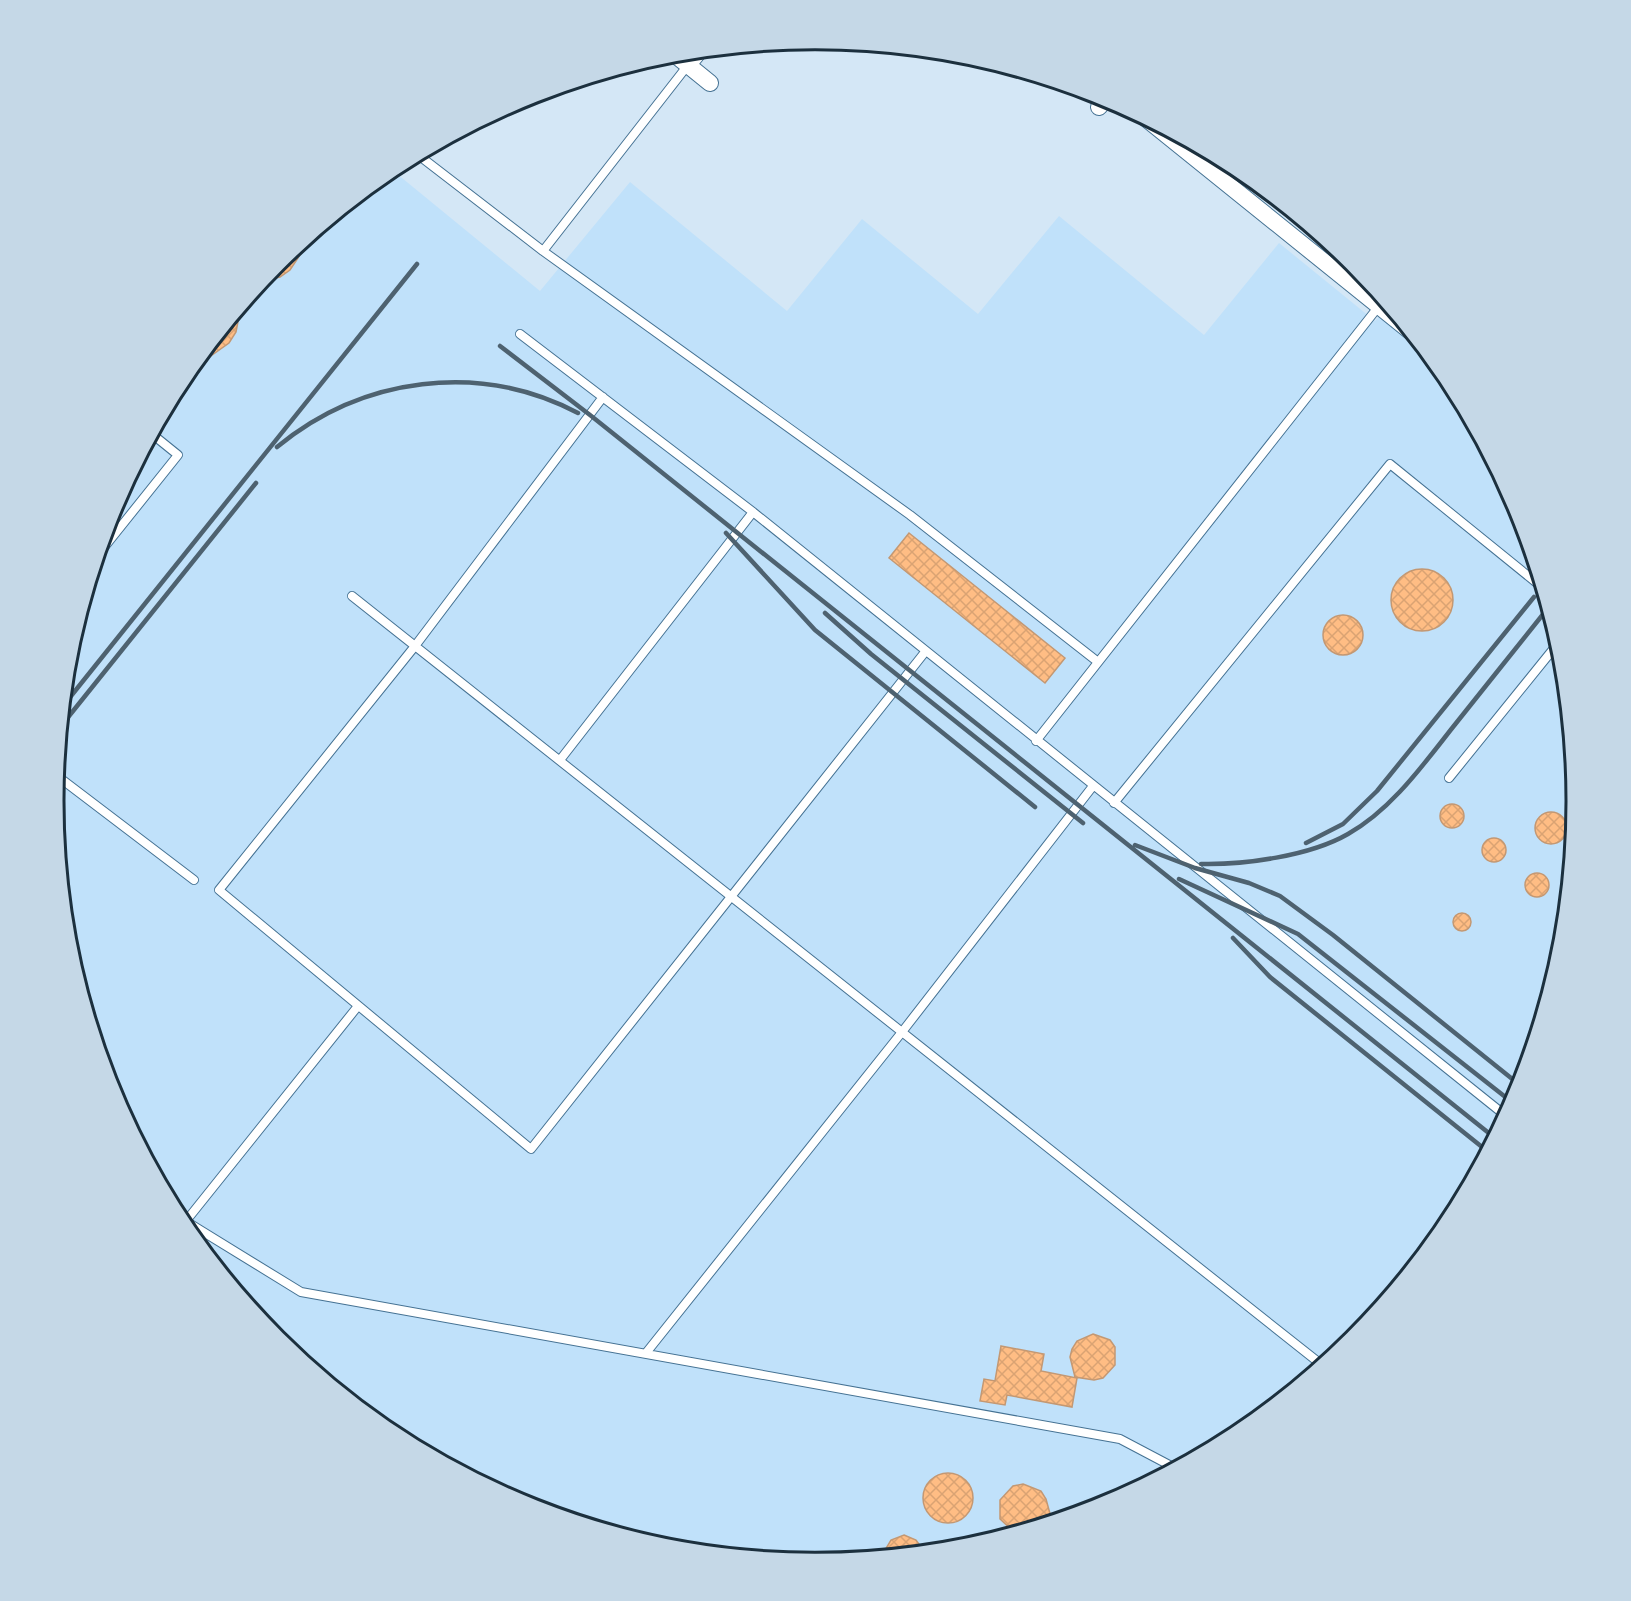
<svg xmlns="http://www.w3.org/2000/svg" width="1631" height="1601" font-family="'Fira Sans',sans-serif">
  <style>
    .built { fill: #c0e1fa }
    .building { fill: url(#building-cross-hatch); stroke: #c39873; stroke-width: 1.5 }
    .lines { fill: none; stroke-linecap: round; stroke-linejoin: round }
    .lane-casing { stroke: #457293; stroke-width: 10 }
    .street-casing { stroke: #457293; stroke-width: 18 }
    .lane { stroke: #fff; stroke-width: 8 }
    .street { stroke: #fff; stroke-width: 16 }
    .rail { stroke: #4e6270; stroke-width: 4.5 }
    .rim { fill: none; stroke: #1c303e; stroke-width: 3 }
  </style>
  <defs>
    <pattern id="building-cross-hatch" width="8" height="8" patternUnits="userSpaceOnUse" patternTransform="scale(1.5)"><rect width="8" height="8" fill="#ffbd84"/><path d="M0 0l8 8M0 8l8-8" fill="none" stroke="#daa373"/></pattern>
  </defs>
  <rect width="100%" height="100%" fill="#d4e7f6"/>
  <!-- built -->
  <path class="built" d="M 391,169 L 540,291 L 630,182 L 787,311 L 862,219 L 978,314 L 1059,216 L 1204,335 L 1279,243 L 1375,321 L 1389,305 L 1449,378 L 1519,509 L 1562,652 L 1577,801 L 1562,949 L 1519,1092 L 1448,1224 L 1354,1339 L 1238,1434 L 1107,1504 L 964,1547 L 815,1562 L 667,1547 L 524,1504 L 392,1433 L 277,1339 L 182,1223 L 112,1092 L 69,949 L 54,800 L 69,652 L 112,509 L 183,377 L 277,262 Z"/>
  <!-- building -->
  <path class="building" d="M 310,235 L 312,237 L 290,270 L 280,277 L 261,281 L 277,262 Z
    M 241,306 L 236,332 L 229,343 L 198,365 L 195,362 Z
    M 909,533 L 1065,658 L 1045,683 L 889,558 Z
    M1391 600a31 31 0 1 1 62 0a31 31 0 1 1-62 0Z
    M1323 635a20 20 0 1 1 40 0a20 20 0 1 1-40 0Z
    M1440 816a12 12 0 1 1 24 0a12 12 0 1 1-24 0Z
    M1535 828a16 16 0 1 1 32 0a16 16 0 1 1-32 0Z
    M1482 850a12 12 0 1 1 24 0a12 12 0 1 1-24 0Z
    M1525 885a12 12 0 1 1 24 0a12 12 0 1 1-24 0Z
    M1453 922a9 9 0 1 1 18 0a9 9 0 1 1-18 0Z
    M 1093,1334 L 1110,1340 L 1115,1347 L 1115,1365 L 1103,1378 L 1094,1380 L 1075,1377 L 1070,1357 L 1072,1349 L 1077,1341 Z
    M 1001,1346 L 1044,1354 L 1041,1371 L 1077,1378 L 1072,1407 L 1007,1395 L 1005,1405 L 980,1401 L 984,1379 L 995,1381 Z
    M923 1498a25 25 0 1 1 50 0a25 25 0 1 1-50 0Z
    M 1023,1484 L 1041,1491 L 1046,1499 L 1052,1521 L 1014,1532 L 1000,1519 L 1000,1500 L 1013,1486 Z
    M 904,1535 L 916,1540 L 924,1551 L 882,1555 L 891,1540 Z"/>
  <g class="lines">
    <defs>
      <path id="lane" d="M 417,154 L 543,251 L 688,65
        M 543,251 L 910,515 L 1098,662
        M 520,334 L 753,512 L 1506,1116
        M 603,397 L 415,646 L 219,890 L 531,1149 L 925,652
        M 98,555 L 178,455 L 152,434
        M 352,596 L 1322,1365
        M 1036,741 L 1379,306
        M 560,760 L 753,512
        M 56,775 L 194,880
        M 1449,778 L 1559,642
        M 1114,803 L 1390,464 L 1543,588
        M 179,1217 L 301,1292 L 1120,1439 L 1175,1468
        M 186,1221 L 358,1006
        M 646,1353 L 902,1032 L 1093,786"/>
      <path id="street" d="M 673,53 L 710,83
        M 688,65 L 700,50
        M 1099,107 L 1107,97
        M 1143,116 L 1410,331"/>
    </defs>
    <!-- lane casing -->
    <use href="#lane" class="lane-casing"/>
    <!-- street casing -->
    <use href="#street" class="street-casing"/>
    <!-- lane -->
    <use href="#lane" class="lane"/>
    <!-- street -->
    <use href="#street" class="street"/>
    <!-- rail -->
    <path class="rail" d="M 500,346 L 590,415 L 1495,1138
      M 277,447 C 362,377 479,361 578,413
      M 726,533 L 815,630 L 1035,807
      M 825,613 L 871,654 L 1083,823
      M 63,706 L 417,264
      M 61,726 L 256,483
      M 1306,843 L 1343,824 L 1377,791 L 1534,597
      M 1135,845 L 1195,868 L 1249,883 L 1280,896 L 1333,935 L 1521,1086
      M 1201,864 C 1244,865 1310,856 1348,834 C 1391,810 1423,765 1453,727 C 1485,687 1516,648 1548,608
      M 1179,879 L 1298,934 L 1513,1103
      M 1233,938 L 1270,977 L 1487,1151
      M 163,1188 L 169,1191"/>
  </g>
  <!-- crop -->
  <path d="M0 0H1631V1601H0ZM64 801a751 751 0 1 1 1502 0a751 751 0 1 1-1502 0Z" fill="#c5d8e7" fill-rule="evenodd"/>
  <path class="rim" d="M64 801a751 751 0 1 1 1502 0a751 751 0 1 1-1502 0Z"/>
</svg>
